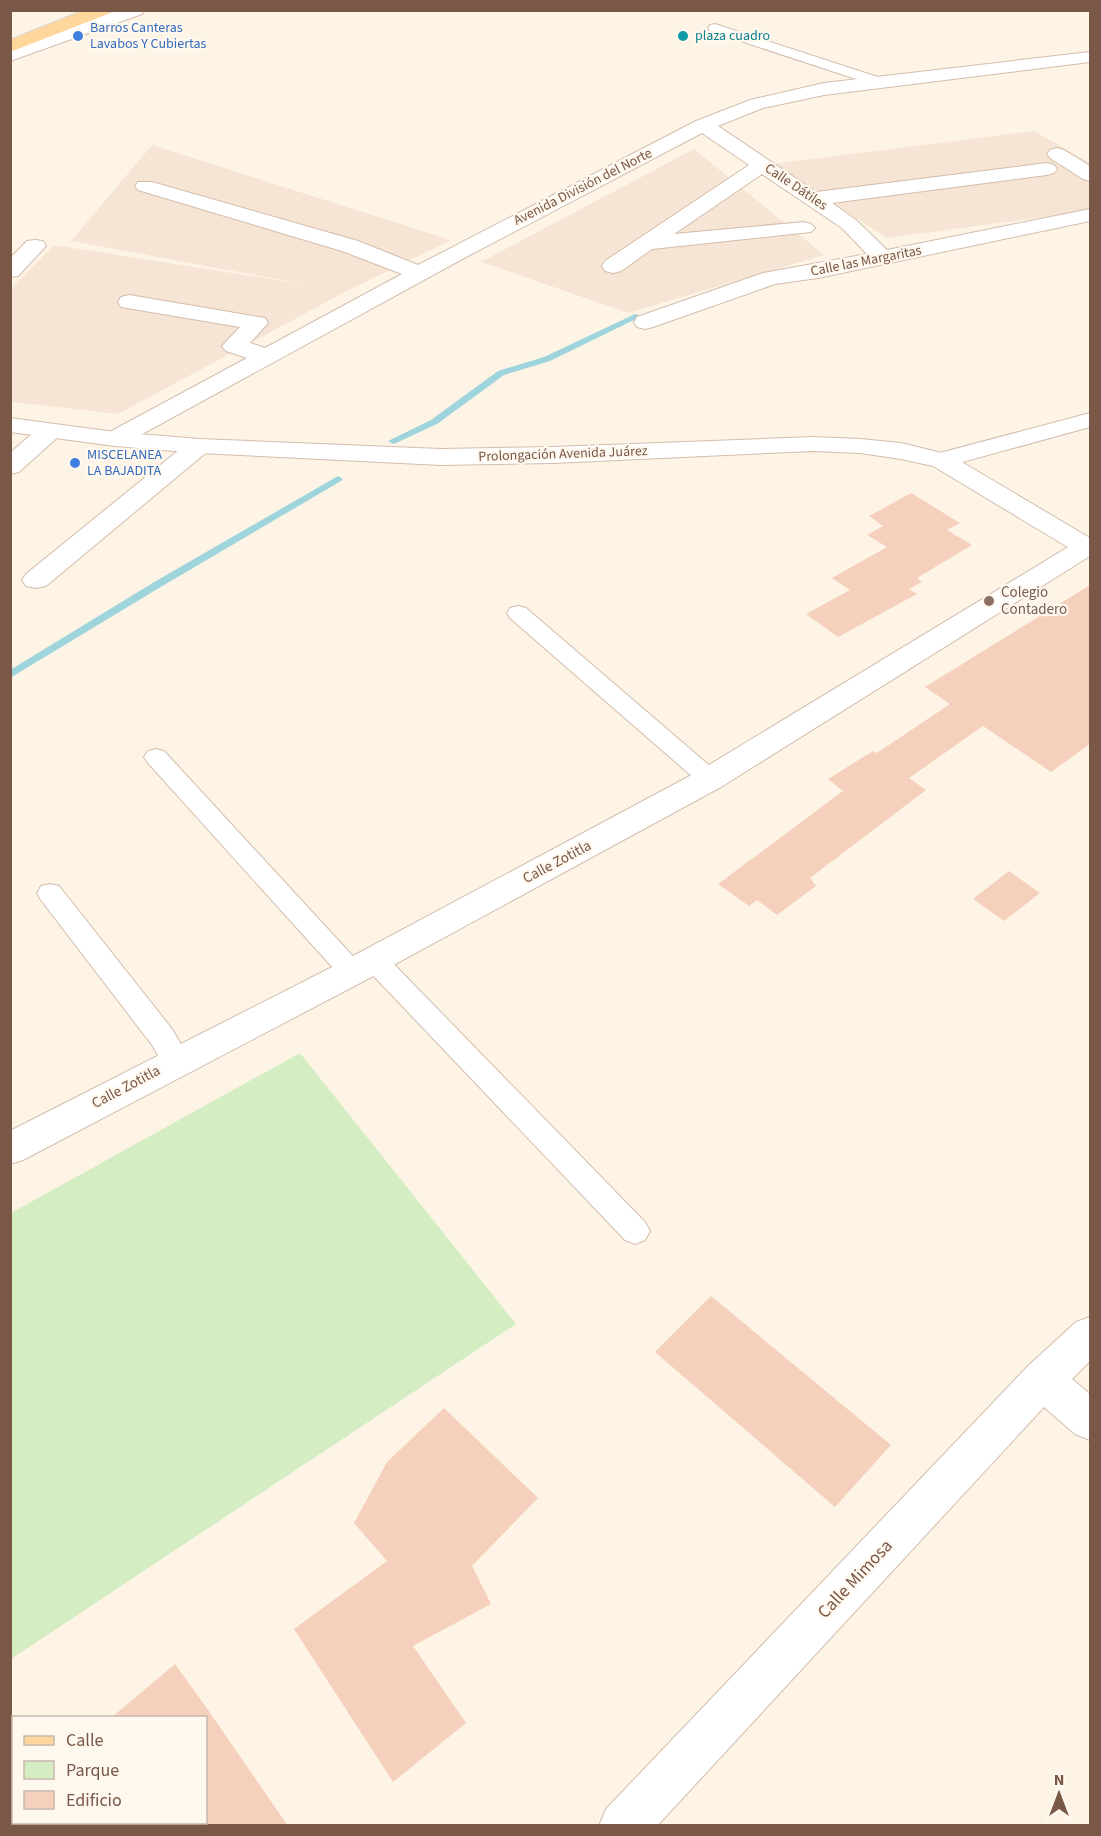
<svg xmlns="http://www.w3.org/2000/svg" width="1101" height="1836" font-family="'Source Sans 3',sans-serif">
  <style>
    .residential { fill: #f6e5d4 }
    .green { fill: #d5edc3 }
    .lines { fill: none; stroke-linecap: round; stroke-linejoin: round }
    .stream { fill: #9ed4dc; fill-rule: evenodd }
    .building { fill: #f5d0bc }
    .service-casing { stroke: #d3bdad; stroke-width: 2 }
    .minor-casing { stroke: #d3bdad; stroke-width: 2 }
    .tertiary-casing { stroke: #d3bdad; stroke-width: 2 }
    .primary-casing { stroke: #dcd4cf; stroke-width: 2 }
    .service { fill: #fff; fill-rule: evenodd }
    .minor { fill: #fff; fill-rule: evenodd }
    .tertiary { fill: #fff; fill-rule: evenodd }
    .primary { fill: #ffd69c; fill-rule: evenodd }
    .shop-dot { fill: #3f7fe0; stroke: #fff8ee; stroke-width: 2 }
    .culture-dot { fill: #0f9aa8; stroke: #fff8ee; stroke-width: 2 }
    .education-dot { fill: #8d6e63; stroke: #fff8ee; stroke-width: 2 }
    .labels { text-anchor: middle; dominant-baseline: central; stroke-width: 4.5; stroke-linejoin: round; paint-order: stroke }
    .far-shop-label { font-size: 14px; fill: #366cbe; stroke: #fff8ee; text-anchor: start }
    .far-culture-label { font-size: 14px; fill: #0d838f; stroke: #fff8ee; text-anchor: start }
    .far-street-label { font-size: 14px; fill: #795848; stroke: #fff8ee }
    .education-label { font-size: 15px; fill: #785e54; stroke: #fff8ee; text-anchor: start }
    .street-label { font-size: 15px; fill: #795848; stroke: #fff8ee }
    .near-street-label { font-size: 18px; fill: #795848; stroke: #fff8ee }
  </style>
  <rect width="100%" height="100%" fill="#fef4e6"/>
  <!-- residential -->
  <path class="residential" d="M 1034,131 L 1090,163 L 1090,211 L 887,238 L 772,164 Z
    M 152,145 L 451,240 L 347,291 L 118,414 L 11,402 L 11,289 L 54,245 L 309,285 L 71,241 Z
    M 694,149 L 824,255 L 628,313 L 481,262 Z"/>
  <!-- green -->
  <path class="green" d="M 300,1053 L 516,1324 L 11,1659 L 11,1213 Z"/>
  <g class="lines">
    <!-- stream -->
    <path class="stream" d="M 635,314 L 642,316 L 550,361 L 504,375 L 437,424 L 396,443 L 393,444 L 388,441 L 431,420 L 498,371 L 544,357 Z
      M 338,476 L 343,479 L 341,481 L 164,585 L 10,678 L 10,670 L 156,581 Z"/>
  </g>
  <!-- building -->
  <path class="building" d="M 911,493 L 960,523 L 947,530 L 972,545 L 917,578 L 922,582 L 909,589 L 917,594 L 838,637 L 806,614 L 850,590 L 832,578 L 887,547 L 867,535 L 883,526 L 869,516 Z
    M 1090,585 L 1090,744 L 1051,772 L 983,726 L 909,778 L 926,790 L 810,878 L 816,886 L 777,915 L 757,900 L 749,906 L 718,884 L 843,791 L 828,779 L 873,751 L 877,753 L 950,704 L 925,687 Z
    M 1009,871 L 1040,893 L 1004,921 L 973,899 Z
    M 711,1296 L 891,1445 L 835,1507 L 655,1352 Z
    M 444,1408 L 538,1498 L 472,1566 L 491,1604 L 413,1646 L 466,1723 L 393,1782 L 294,1629 L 387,1561 L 354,1523 L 387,1462 Z
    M 175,1664 L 206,1707 L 288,1826 L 206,1826 L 206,1718 L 111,1718 Z"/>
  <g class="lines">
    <defs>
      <path id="service" d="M 715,24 L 884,79 L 886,82 L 879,86 L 874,85 L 710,31 L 708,28 L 710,25 Z
        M 518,606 L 526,608 L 718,773 L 722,779 L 718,785 L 710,787 L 702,785 L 510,618 L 507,613 L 510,608 Z
        M 156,749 L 164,751 L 361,965 L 365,972 L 361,979 L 352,982 L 343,979 L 148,763 L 144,757 L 148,751 Z
        M 50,884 L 59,886 L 172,1029 L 191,1061 L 187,1069 C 165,1076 162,1061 152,1045 L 41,900 L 37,893 L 41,886 Z
        M 374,950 L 383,953 L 645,1222 L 650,1231 L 645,1240 L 635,1244 L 625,1240 L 365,967 L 361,960 L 365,953 Z"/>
      <path id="minor" d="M 1090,52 L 1090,62 L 824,95 L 763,108 L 718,126 L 816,192 L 1047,163 L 1054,165 L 1057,169 L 1054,173 L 1047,175 L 832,203 L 856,220 L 887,250 L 1090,209 L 1090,221 L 818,278 L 775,284 L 653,327 L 645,329 L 637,327 L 634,322 L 637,317 L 763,273 L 867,254 L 842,228 L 762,174 L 674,234 L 804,222 L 811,224 L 815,228 L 811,232 L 652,249 L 621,271 L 613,273 L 605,271 L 602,266 L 605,261 L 749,165 L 702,133 L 466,257 L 124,444 L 115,446 L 106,444 L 103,439 L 106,434 L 247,358 L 226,351 L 222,346 L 240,327 L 121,307 L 118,302 L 121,297 L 129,295 L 265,318 L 268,323 L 250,343 L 265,348 L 402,274 L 342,251 L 138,190 L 135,186 L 138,182 L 152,182 L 358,241 L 418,265 L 696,121 L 750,100 L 824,83 Z
        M 1057,148 L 1064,150 L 1090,166 L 1090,181 L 1083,179 L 1050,158 L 1047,154 L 1050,150 Z
        M 35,240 L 43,241 L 46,246 L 18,276 L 10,277 L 10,258 L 27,241 Z
        M 1090,413 L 1090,427 L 941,468 L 932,465 L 928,460 L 932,455 Z
        M 50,424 L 59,426 L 62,431 L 59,436 L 19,472 L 10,474 L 10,453 L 41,426 Z
        M 199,439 L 208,441 L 211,446 L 208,451 L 46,586 L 36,588 L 26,586 L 22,580 L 26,574 L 190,441 Z
        M 1087,539 L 1090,540 L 1090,556 L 721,787 L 364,981 L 23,1160 L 10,1164 L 10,1131 L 340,963 L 699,771 L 1078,541 Z
        M 1090,1317 L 1090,1361 L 1072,1379 L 1090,1394 L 1090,1440 L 1075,1434 L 1044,1407 L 657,1826 L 599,1826 L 606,1809 L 1028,1366 L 1076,1322 Z"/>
      <path id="tertiary" d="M 118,10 L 144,10 L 142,14 L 10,61 L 10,50 Z
        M 10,418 L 115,432 L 199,439 L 441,449 L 553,447 L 813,437 L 860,439 L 901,443 L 950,455 L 1090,538 L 1090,557 L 1081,555 L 933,466 L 901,459 L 860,453 L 813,451 L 553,463 L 441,465 L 199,453 L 115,446 L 10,432 Z"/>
      <path id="primary" d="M 85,10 L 110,10 L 108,14 L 10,52 L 10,40 Z"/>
    </defs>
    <!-- service casing -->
    <use href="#service" class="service-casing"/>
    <!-- minor casing -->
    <use href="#minor" class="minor-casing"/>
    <!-- tertiary casing -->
    <use href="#tertiary" class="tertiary-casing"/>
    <!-- primary casing -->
    <use href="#primary" class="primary-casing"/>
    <!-- service -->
    <use href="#service" class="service"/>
    <!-- minor -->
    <use href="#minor" class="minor"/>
    <!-- tertiary -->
    <use href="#tertiary" class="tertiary"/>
    <!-- primary -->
    <use href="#primary" class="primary"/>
  </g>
  <!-- markers -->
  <g class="shop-dot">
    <circle cx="78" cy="36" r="6"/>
    <circle cx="75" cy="463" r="6"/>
  </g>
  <circle class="culture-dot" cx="683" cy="36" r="6"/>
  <circle class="education-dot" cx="989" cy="601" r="6"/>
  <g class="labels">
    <!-- far-shop labels -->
    <g class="far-shop-label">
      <text x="90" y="28">Barros Canteras<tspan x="90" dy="16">Lavabos Y Cubiertas</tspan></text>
      <text x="87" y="455">MISCELANEA<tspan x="87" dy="16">LA BAJADITA</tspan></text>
    </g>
    <!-- far-culture labels -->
    <g class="far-culture-label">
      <text x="695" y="36">plaza cuadro</text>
    </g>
    <!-- far-street labels -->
    <g class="far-street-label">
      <text transform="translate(583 187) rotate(-27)">Avenida División del Norte</text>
      <text transform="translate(796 187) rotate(34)">Calle Dátiles</text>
      <text transform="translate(866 261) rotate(-11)">Calle las Margaritas</text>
      <text transform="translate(563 454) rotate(-2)">Prolongación Avenida Juárez</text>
    </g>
    <!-- education labels -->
    <g class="education-label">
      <text x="1001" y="592">Colegio<tspan x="1001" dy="17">Contadero</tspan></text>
    </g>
    <!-- street labels -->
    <g class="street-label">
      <text transform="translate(557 862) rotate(-28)">Calle Zotitla</text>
      <text transform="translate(126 1087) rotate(-28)">Calle Zotitla</text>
    </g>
    <!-- near-street labels -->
    <g class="near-street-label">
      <text transform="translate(855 1579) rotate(-47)">Calle Mimosa</text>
    </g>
  </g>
  <!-- border -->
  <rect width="1101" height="1836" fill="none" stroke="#795848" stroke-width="24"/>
  <!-- legend -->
  <rect x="12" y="1716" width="195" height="108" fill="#fff8ee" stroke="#c9b8ac" stroke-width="1.5"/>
  <rect x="24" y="1736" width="30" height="9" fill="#ffd69c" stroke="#c9b8ac" stroke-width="1.5"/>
  <text x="66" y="1746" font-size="18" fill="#795848">Calle</text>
  <rect x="24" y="1761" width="30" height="18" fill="#d5edc3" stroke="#c9b8ac" stroke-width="1.5"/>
  <text x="66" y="1776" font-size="18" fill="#795848">Parque</text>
  <rect x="24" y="1791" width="30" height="18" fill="#f5d0bc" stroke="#c9b8ac" stroke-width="1.5"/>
  <text x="66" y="1806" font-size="18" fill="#795848">Edificio</text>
  <!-- north arrow -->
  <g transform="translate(1059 1794)" stroke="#fff8ee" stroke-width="4.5" paint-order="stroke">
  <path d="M0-4.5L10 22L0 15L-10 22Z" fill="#795848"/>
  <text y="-9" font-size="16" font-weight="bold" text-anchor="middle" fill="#795848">N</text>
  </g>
</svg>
